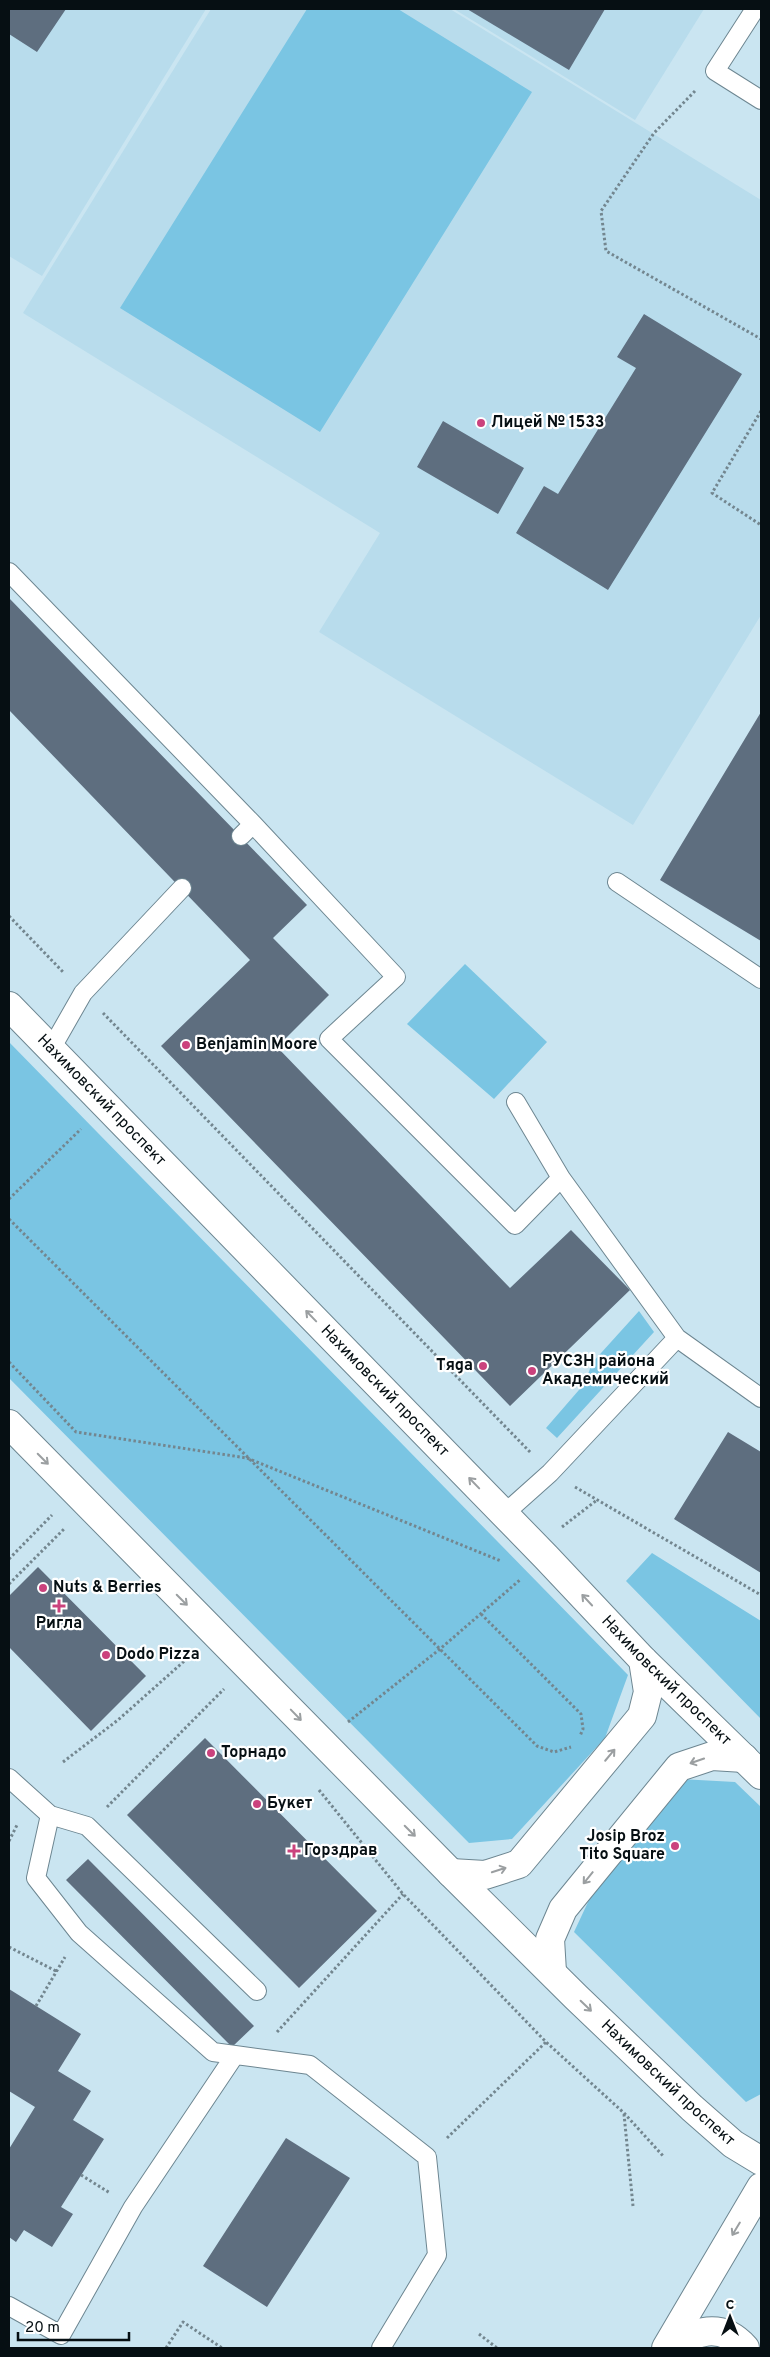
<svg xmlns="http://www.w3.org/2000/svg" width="770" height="2357" font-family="Overpass,sans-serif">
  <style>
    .built { fill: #b8dcec }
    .green { fill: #7ac5e3 }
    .building { fill: #5e6e7f }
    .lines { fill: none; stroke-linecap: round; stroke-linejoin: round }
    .service-casing { stroke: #6d8691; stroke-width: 20 }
    .minor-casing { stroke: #6d8691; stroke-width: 30 }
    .secondary-casing { stroke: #6d8691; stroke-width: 30 }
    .primary-casing { stroke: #6d8691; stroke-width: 30 }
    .path { stroke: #73868f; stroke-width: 3; stroke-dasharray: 2.5 2.5; stroke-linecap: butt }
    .service { stroke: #fff; stroke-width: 18 }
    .minor { stroke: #fff; stroke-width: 28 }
    .secondary { stroke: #fff; stroke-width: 28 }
    .primary { stroke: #fff; stroke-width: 28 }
    .oneway { stroke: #9b9fa1 }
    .poi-dot { fill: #cb427d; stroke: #fff; stroke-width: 2 }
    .labels { text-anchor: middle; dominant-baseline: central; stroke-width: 4.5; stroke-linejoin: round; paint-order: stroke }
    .poi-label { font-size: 16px; font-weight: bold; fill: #060f13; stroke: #fff; text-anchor: start }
    .street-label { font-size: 16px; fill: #060f13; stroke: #fff }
  </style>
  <rect width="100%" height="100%" fill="#cae5f1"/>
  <!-- built -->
  <path class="built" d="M 9,9 L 206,9 L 42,276 L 9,256 Z
    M 211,9 L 450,9 L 761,200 L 761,615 L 633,825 L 319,632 L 380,533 L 23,313 Z
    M 454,9 L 704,9 L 635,120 Z"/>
  <!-- green -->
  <path class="green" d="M 307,9 L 398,9 L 532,92 L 320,432 L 120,308 Z
    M 465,964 L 547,1042 L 494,1099 L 407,1024 Z
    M 9,1042 L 628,1675 L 605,1738 L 512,1839 L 469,1843 L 9,1378 Z
    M 639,1311 L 654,1332 L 557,1438 L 546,1428 L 585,1383 L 592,1363 Z
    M 652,1553 L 761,1621 L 761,1719 L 626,1581 Z
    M 680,1779 L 735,1782 L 761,1807 L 761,2094 L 746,2102 L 574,1932 L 597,1883 Z"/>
  <!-- building -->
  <path class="building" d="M 9,9 L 66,9 L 37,52 L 9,34 Z
    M 467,9 L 605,9 L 569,70 Z
    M 644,314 L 742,374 L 608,590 L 516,533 L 544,486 L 558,494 L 636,368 L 617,357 Z
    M 443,421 L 524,468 L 498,514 L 417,467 Z
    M 9,598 L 307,905 L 273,938 L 329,995 L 277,1047 L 510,1288 L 571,1230 L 630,1290 L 510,1406 L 161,1046 L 250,960 L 9,710 Z
    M 761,712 L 761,941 L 660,880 Z
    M 728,1432 L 761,1452 L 761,1573 L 674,1519 Z
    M 38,1567 L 146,1676 L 91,1731 L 9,1647 L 9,1596 Z
    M 205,1738 L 377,1911 L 299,1988 L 127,1815 Z
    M 88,1859 L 254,2026 L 232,2047 L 66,1880 Z
    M 9,1989 L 81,2034 L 58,2071 L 91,2091 L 73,2120 L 104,2139 L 61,2207 L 73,2214 L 52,2247 L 24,2230 L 16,2242 L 9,2237 L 9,2149 L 35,2107 L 9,2091 Z
    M 286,2138 L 350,2178 L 267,2307 L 203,2266 Z"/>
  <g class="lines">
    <defs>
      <path id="service" d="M 755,9 L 715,71 L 761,100
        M 9,572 L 253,824 L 396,977 L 329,1039 L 515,1225 L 561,1178
        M 241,836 L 253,824
        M 617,882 L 761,979
        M 51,1049 L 83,993 L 182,888
        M 516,1102 L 561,1178 L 677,1338
        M 504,1514 L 550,1473 L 677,1338 L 761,1398
        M 9,1778 L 50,1815 L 36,1878 L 79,1933 L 213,2052 L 310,2065 L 427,2157 L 437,2255 L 381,2348
        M 50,1815 L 87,1826 L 257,1991
        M 9,2306 L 61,2335 L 133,2207 L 235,2055"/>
      <path id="minor" d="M 668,2348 C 695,2331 721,2321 745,2348"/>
      <g id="secondary">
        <path id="s1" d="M 9,1006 L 546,1557 L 643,1660 L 761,1775"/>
        <path id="s2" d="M 9,1424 L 451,1873 L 576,1997 L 692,2108 L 733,2144 L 761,2161"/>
        <path d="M 451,1873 L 485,1875 L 519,1864 L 642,1716 L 648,1692 L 643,1660"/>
        <path d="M 552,1972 L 550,1939 L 563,1909 L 679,1767 L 712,1756 L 744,1758"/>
      </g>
      <path id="primary" d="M 666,2348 L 761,2187"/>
    </defs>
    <!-- service casing -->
    <use href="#service" class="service-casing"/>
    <!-- minor casing -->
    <use href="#minor" class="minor-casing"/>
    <!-- secondary casing -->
    <use href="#secondary" class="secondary-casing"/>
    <!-- primary casing -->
    <use href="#primary" class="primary-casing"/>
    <!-- path -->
    <path class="path" d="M 695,91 L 654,133 L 601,211 L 606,251 L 761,339
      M 761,411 L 712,493 L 761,525
      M 9,916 L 64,973
      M 103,1013 L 531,1453
      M 9,1199 L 81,1129
      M 9,1219 L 537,1746 L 554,1752 L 571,1747
      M 9,1362 L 76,1432 L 247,1458 L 501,1561
      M 575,1487 L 761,1595
      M 562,1527 L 597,1500
      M 9,1559 L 52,1515
      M 9,1584 L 65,1528
      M 481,1614 L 581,1714 L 583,1729 L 580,1736
      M 348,1722 L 440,1649 L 521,1579
      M 63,1762 L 118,1720 L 190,1656
      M 319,1790 L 403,1894 L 546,2042 L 624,2113 L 664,2157
      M 107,1807 L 224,1689
      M 9,1841 L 17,1825
      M 9,1947 L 56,1971
      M 36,2006 L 65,1957
      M 277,2032 L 403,1894
      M 624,2114 L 633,2206
      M 447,2138 L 546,2042
      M 81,2175 L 110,2193
      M 479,2334 L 497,2348
      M 166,2348 L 183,2322 L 222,2348"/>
    <!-- service -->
    <use href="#service" class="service"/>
    <!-- minor -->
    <use href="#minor" class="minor"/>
    <!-- secondary -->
    <use href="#secondary" class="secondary"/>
    <!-- primary -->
    <use href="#primary" class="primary"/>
  </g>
  <!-- one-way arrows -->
  <defs><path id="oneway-shaft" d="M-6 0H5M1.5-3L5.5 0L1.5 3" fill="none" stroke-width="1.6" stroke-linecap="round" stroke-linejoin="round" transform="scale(1.25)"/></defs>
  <g class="oneway">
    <use href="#oneway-shaft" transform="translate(311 1316) rotate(-134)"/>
    <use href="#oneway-shaft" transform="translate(43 1459) rotate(45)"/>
    <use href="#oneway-shaft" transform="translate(474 1483) rotate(-134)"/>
    <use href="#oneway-shaft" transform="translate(182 1600) rotate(45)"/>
    <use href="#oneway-shaft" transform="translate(587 1600) rotate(-133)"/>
    <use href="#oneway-shaft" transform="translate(296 1715) rotate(46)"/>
    <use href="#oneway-shaft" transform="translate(610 1755) rotate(-50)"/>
    <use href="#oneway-shaft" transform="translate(697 1761) rotate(161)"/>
    <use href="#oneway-shaft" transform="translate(410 1831) rotate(45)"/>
    <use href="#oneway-shaft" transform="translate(499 1870) rotate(-18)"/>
    <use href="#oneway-shaft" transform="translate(588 1878) rotate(129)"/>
    <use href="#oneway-shaft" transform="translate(586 2006) rotate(44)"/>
    <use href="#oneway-shaft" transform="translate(736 2229) rotate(121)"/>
  </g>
  <!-- markers -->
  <g class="poi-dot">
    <circle cx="481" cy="423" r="5"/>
    <circle cx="186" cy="1045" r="5"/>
    <circle cx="483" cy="1366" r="5"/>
    <circle cx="532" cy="1371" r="5"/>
    <circle cx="43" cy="1588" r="5"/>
    <path d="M56.5 1598.5h5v5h5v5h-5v5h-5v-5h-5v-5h5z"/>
    <circle cx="106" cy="1655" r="5"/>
    <circle cx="211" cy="1753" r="5"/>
    <circle cx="257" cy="1804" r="5"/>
    <circle cx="675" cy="1846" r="5"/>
    <path d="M291.5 1843.5h5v5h5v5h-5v5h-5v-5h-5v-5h5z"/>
  </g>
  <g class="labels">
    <!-- poi labels -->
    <g class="poi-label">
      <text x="491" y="423">Лицей № 1533</text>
      <text x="196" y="1045">Benjamin Moore</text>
      <text x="542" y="1362">РУСЗН района<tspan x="542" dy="18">Академический</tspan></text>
      <text x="473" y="1366" text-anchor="end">Тяga</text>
      <text x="53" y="1588">Nuts &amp; Berries</text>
      <text x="59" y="1624" text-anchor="middle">Ригла</text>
      <text x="116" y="1655">Dodo Pizza</text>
      <text x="221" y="1753">Торнадо</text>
      <text x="267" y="1804">Букет</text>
      <text x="665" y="1837" text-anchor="end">Josip Broz<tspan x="665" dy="18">Tito Square</tspan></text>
      <text x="304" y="1851">Горздрав</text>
    </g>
    <!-- street labels -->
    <g class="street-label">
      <text stroke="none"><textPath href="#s1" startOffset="132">Нахимовский проспект</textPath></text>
      <text stroke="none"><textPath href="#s1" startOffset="538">Нахимовский проспект</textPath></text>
      <text stroke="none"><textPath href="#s1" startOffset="942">Нахимовский проспект</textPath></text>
      <text stroke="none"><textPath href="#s2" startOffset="932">Нахимовский проспект</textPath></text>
    </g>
  </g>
  <!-- border -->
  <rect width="770" height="2357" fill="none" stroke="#060f13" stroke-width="20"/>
  <!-- north arrow -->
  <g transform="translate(730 2317)" stroke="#ffffff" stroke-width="4" paint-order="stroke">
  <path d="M0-4L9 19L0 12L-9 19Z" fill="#060f13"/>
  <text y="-8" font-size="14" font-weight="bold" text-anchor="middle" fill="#060f13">С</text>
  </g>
  <!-- scale -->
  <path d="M18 2332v8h111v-8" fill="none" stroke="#060f13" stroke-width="2.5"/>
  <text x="25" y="2332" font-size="15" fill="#060f13" stroke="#ffffff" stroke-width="4" paint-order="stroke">20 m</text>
</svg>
